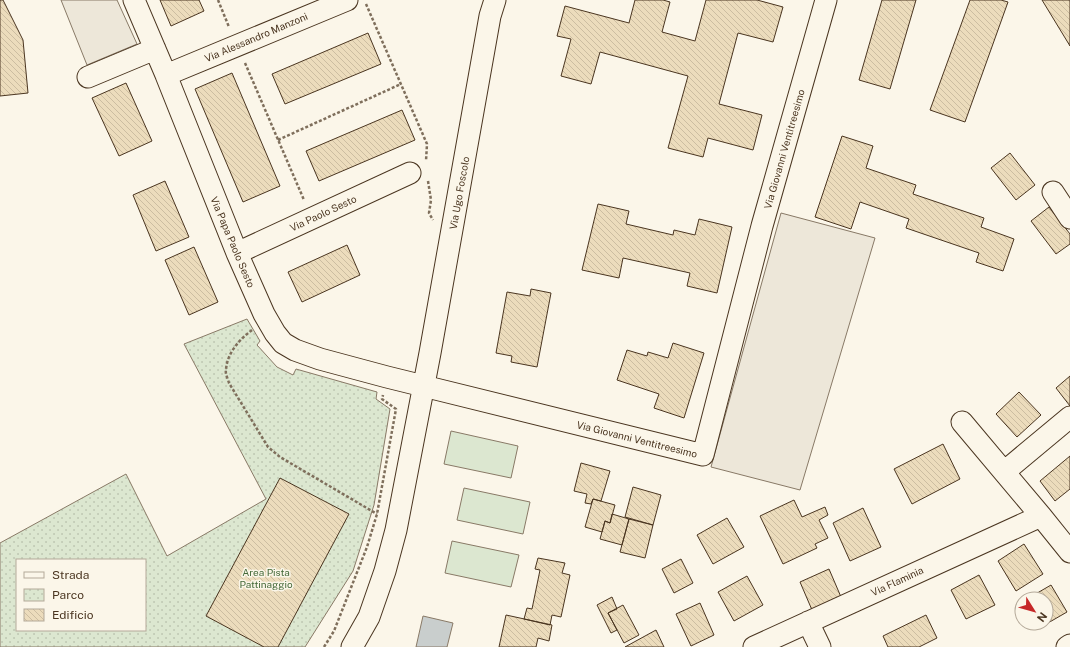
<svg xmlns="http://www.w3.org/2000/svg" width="1070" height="647" font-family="'Public Sans',sans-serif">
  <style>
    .park { fill: url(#park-dots); stroke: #887966; fill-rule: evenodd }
    .pitch { fill: #dce7d0; stroke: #887966 }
    .parking { fill: #ede7d9; stroke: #887966 }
    .water { fill: #c9cecd; stroke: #887966 }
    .building { fill: url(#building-back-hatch); stroke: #4a3520 }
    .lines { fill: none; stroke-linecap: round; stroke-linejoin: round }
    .minor-casing { stroke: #4a3520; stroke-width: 23 }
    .path { stroke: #7f6f5c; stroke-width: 2.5; stroke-dasharray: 3 2; stroke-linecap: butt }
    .minor { stroke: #fbf6e9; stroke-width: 21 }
    .labels { text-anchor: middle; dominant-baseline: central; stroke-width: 3; stroke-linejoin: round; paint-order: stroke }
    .street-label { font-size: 10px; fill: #4a3520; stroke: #fbf6e9 }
    .park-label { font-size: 10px; fill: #436837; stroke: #fbf6e9 }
  </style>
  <defs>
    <pattern id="park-dots" width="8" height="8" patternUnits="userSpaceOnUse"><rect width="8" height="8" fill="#dce7d0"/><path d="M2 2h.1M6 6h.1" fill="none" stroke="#bec7b2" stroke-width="1.8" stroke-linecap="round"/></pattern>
    <pattern id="building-back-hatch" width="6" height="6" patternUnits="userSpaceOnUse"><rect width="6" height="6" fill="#ecdcbc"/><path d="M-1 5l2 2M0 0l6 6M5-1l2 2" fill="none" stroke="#ccbda1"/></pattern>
  </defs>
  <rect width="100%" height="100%" fill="#fbf6e9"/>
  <!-- park -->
  <path class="park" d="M 247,319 L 260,341 L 257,345 L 277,367 L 293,375 L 296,369 L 377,392 L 376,399 L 390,409 L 374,505 L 353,571 L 305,647 L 0,647 L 0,543 L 126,474 L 167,556 L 266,499 L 184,344 ZM 17,560 L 145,560 L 145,630 L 17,630 Z"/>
  <!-- pitch -->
  <path class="pitch" d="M 451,431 L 518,446 L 511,478 L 444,464 Z
    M 464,488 L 530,502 L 523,534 L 457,520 Z
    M 452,541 L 519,555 L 511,587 L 445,573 Z"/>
  <!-- parking -->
  <path class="parking" d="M 61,0 L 117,0 L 137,44 L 87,65 Z
    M 781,213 L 875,238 L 800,490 L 711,467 Z"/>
  <!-- water -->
  <path class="water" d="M 423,616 L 453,623 L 447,647 L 416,647 Z"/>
  <!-- building -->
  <path class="building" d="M 0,0 L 3,0 L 23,40 L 28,93 L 0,96 Z
    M 160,0 L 199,0 L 204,11 L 171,26 Z
    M 635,0 L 663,0 L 670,2 L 662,32 L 695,41 L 706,0 L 757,0 L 783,7 L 773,42 L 738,33 L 719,104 L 762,115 L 753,150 L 708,138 L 703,157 L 668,148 L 688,76 L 600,52 L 591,84 L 561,76 L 571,39 L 557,36 L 565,6 L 629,23 Z
    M 882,0 L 916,0 L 890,89 L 859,80 Z
    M 970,0 L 1001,0 L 1008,2 L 965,122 L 930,110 Z
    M 1042,0 L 1070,0 L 1070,46 Z
    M 368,33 L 381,64 L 285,104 L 272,74 Z
    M 232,73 L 280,186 L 243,202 L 195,89 Z
    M 126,83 L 152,141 L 119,156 L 92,98 Z
    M 402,110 L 415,140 L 319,181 L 306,151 Z
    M 842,136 L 873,146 L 866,168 L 916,185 L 913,194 L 984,218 L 981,227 L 1014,239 L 1003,271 L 976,262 L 979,253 L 906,228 L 909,219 L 860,202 L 851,229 L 815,217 Z
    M 1010,153 L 1035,185 L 1016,200 L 991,168 Z
    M 165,181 L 189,237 L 156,251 L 133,195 Z
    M 598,204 L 629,211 L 626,224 L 673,235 L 674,230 L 695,235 L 699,219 L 732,227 L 717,293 L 687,286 L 690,273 L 623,258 L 619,278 L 582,270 Z
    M 1049,207 L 1070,234 L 1070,244 L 1056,254 L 1031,221 Z
    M 347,245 L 360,275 L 302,302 L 288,272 Z
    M 194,247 L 218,302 L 189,315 L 165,260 Z
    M 531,289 L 551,293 L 537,367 L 511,362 L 512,356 L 496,353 L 507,292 L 530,296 Z
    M 673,343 L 704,353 L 684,418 L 654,408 L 659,394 L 617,380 L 627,350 L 647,356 L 648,352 L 668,358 Z
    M 1070,376 L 1070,406 L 1056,388 Z
    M 1019,392 L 1041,415 L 1017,437 L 996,414 Z
    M 943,444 L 960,479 L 912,504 L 894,469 Z
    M 1070,456 L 1070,489 L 1055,501 L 1040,481 Z
    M 581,463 L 610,471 L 601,501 L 593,499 L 591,504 L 585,503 L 587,494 L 574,491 Z
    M 280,478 L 349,514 L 278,647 L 264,647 L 206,616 Z
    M 633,487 L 661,495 L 653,525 L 625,517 Z
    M 593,499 L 615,505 L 610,523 L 605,521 L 602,532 L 585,527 Z
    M 794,500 L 802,517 L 825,507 L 828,515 L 819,520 L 828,538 L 815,544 L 817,548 L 783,564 L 760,516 Z
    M 863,508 L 881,547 L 850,561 L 833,523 Z
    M 612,514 L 629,519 L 622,545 L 600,539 L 605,521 L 610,523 Z
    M 727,518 L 744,547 L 713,564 L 697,535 Z
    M 629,519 L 653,525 L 645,558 L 620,552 Z
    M 1024,544 L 1043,574 L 1016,591 L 998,561 Z
    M 538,558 L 565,563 L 562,573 L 570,575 L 561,617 L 552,615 L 550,625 L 524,619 L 527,608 L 532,609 L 540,570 L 535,569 Z
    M 681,559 L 693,583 L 674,593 L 662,569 Z
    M 829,569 L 841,597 L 812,610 L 800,582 Z
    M 979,575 L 995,605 L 966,619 L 951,590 Z
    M 747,576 L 763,605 L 734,621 L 718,592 Z
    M 1051,585 L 1067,612 L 1041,627 L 1038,623 L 1046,623 L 1046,599 L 1027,599 Z
    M 612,597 L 617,609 L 608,613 L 617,630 L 611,633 L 597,605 Z
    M 700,603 L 714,635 L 691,646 L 676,614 Z
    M 623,605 L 639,635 L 624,643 L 608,613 Z
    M 506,615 L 552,625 L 549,641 L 538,638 L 536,647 L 499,647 Z
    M 926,615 L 937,638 L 919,647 L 888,647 L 883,636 Z
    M 656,630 L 664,647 L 625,647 Z"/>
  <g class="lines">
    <defs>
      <path id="minor" d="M 134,0 L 166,75 L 237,253 L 264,314 L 275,333 L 283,343 L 295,350 L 320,359 L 387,377 L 703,455 L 762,226 L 826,0
        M 166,75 L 347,0
        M 88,77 L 155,49
        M 1053,192 L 1070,218
        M 237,253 L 410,173
        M 962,422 L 1041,516 L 1070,552
        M 1004,472 L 1070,417
        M 808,622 L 820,647
        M 352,647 L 369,617 L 385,571 L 396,530 L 430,353 L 490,16 L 495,0
        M 754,647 L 1041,516
        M 1067,647 L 1070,645"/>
    </defs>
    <!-- minor casing -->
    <use href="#minor" class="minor-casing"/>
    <!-- path -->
    <path class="path" d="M 218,0 L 229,27
      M 366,4 L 427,144 L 426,161
      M 245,63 L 304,200
      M 278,140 L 401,84
      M 428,181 L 431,200 L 429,213 L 433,220
      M 252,330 C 239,340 227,353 226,370 C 225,374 228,379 229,383 L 268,447 L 280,457 L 377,514
      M 324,647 L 334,631 L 367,547 L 377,514 L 396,409 L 382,399 L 383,395"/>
    <!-- minor -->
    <use href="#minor" class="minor"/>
  </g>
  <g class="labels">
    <!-- street labels -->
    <g class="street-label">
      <text transform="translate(256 37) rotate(-23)">Via Alessandro Manzoni</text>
      <text transform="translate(784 149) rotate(-74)">Via Giovanni Ventitreesimo</text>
      <text transform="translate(459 193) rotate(-80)">Via Ugo Foscolo</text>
      <text transform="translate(323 213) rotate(-25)">Via Paolo Sesto</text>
      <text transform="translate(233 242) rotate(67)">Via Papa Paolo Sesto</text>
      <text transform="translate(637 439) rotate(14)">Via Giovanni Ventitreesimo</text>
      <text transform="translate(897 581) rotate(-25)">Via Flaminia</text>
    </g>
    <!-- park labels -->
    <g class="park-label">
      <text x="266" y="572">Area Pista<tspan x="266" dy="12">Pattinaggio</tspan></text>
    </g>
  </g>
  <!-- legend -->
  <rect x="16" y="559" width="130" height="72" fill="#fbf6e9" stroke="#b4a999"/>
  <rect x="24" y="572" width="20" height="6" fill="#fbf6e9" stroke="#b4a999"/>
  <text x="52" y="579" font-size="12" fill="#4a3520">Strada</text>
  <rect x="24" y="589" width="20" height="12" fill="url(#park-dots)" stroke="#b4a999"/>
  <text x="52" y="599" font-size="12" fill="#4a3520">Parco</text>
  <rect x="24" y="609" width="20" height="12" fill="url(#building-back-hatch)" stroke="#b4a999"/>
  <text x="52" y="619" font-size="12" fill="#4a3520">Edificio</text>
  <!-- north arrow -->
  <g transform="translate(1034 611) rotate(127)"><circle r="19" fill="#fbf6e9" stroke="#b4a999"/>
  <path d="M0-3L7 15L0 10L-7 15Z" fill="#c62828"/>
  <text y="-6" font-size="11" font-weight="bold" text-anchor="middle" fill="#4a3520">N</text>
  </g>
</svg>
